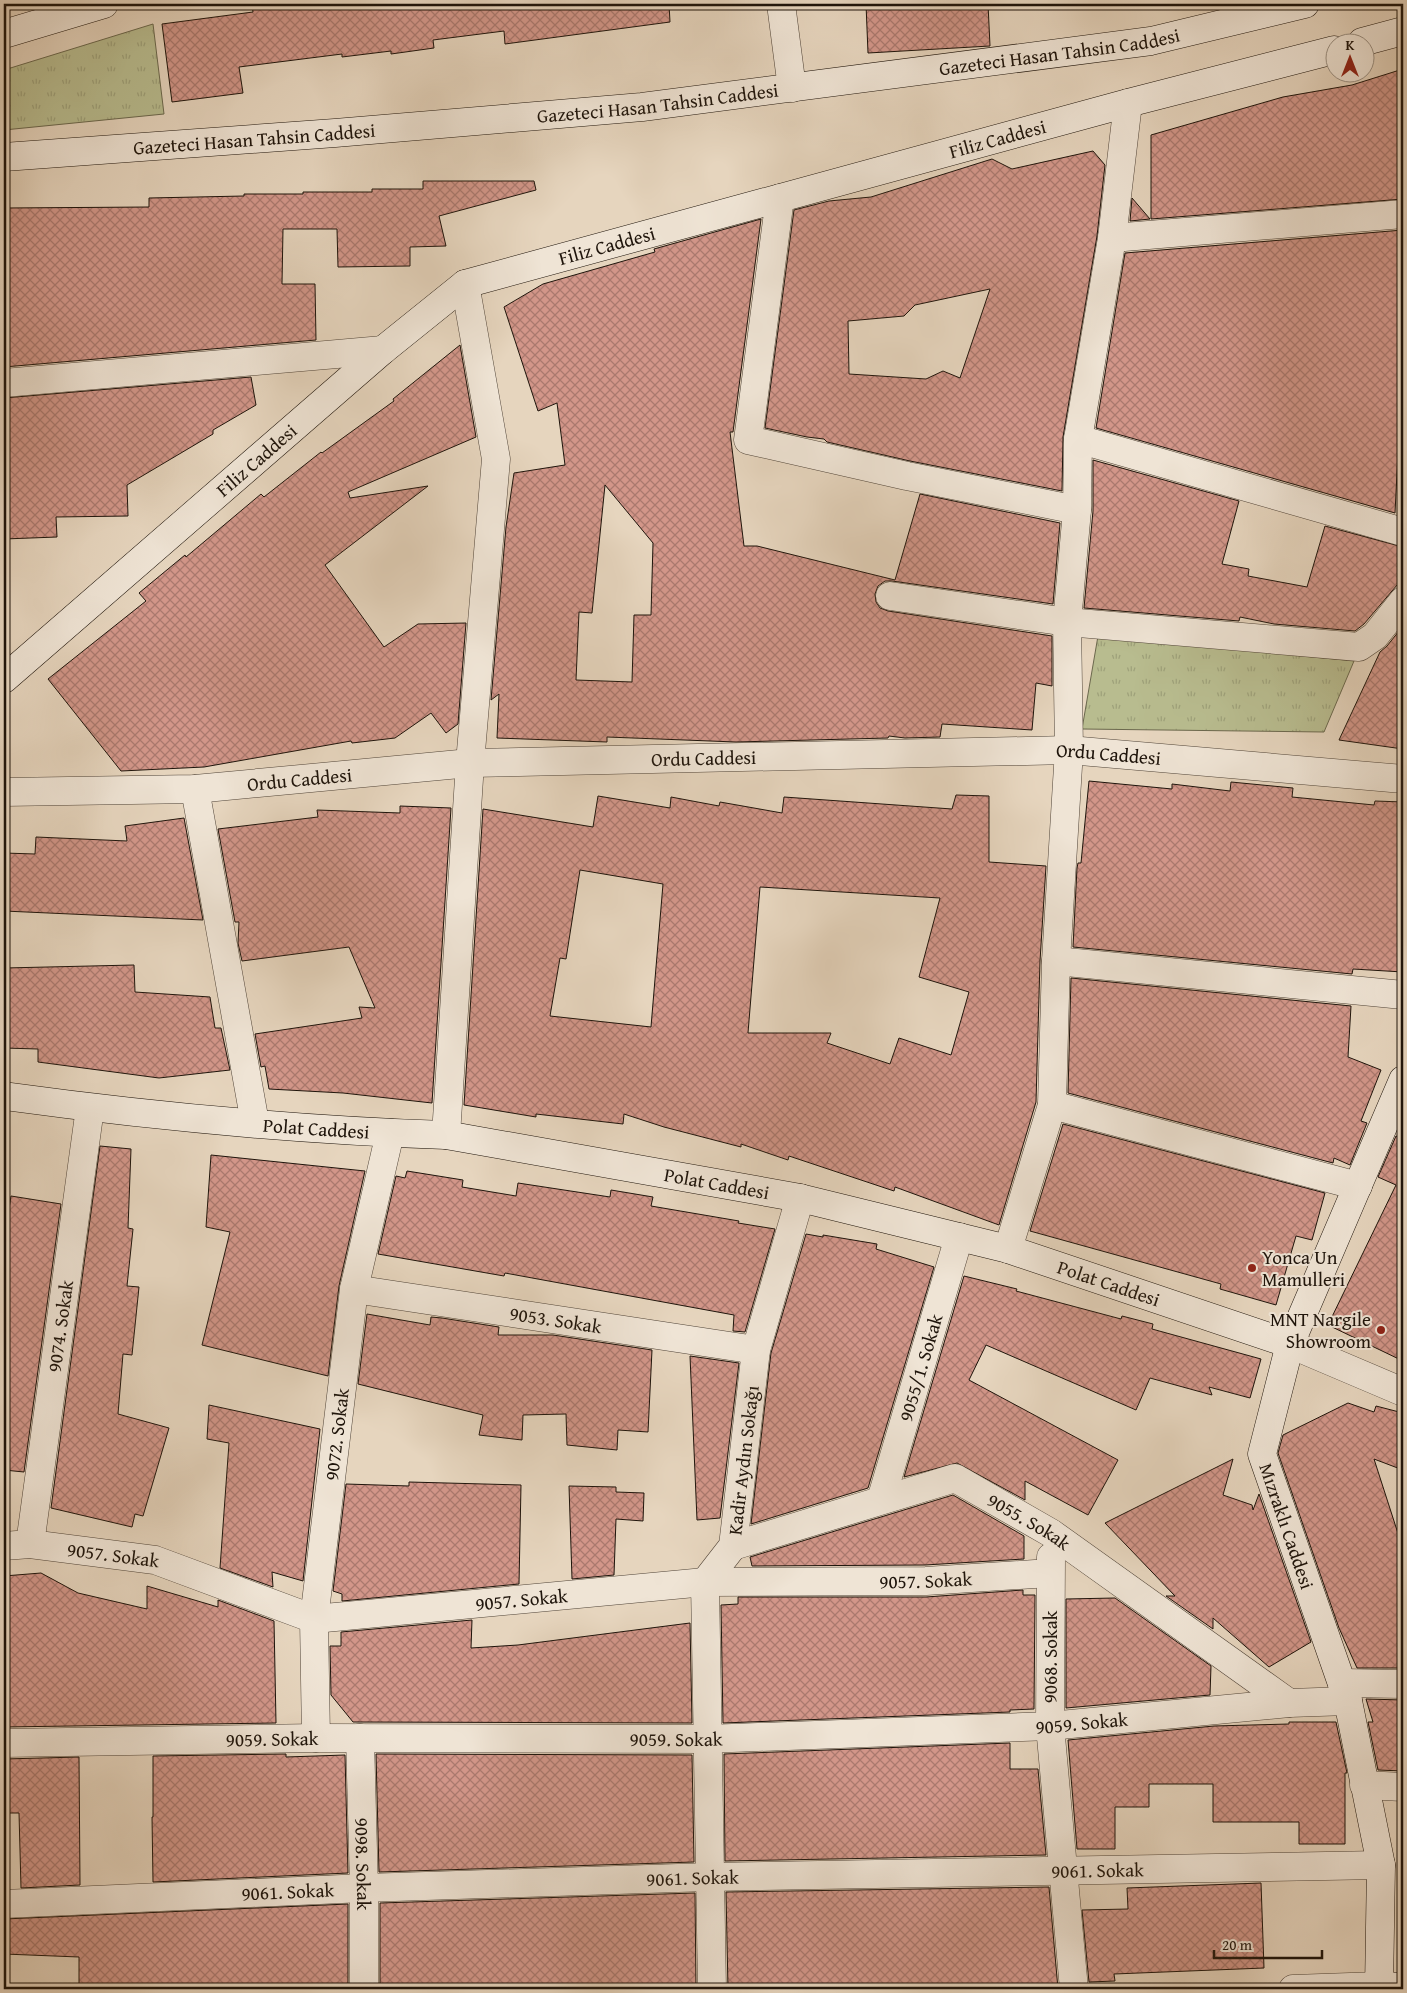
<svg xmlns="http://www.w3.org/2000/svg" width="1407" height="1993" font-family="'Gentium Book Plus',serif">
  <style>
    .park { fill: url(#park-tufts); stroke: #6b684d }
    .building { fill: url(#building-cross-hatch); stroke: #1e140b; fill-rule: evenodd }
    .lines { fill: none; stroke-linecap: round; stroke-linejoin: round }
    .minor-casing { stroke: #504438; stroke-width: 29 }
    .tertiary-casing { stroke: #504438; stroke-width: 29 }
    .secondary-casing { stroke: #1e140b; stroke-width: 29 }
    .minor { stroke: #efe4d5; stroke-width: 28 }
    .tertiary { stroke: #efe4d5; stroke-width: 28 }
    .secondary { stroke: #efe4d5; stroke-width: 28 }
    .poi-dot { fill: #8f2418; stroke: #efe4d5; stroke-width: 2 }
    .labels { text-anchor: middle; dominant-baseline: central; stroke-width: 4; stroke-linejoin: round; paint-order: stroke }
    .street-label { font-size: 19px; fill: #1e140b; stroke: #efe4d5 }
    .poi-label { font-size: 19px; fill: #1e140b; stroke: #efe4d5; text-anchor: start }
  </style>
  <defs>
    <pattern id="park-tufts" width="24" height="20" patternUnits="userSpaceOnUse" patternTransform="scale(1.25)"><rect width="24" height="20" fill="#b8bc8f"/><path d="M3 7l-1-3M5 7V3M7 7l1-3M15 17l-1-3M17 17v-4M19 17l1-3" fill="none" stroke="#9ea17a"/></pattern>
    <pattern id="building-cross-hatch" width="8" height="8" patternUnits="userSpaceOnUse" patternTransform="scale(1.25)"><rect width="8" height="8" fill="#d29689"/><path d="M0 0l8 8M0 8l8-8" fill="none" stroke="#aa796e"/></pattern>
  </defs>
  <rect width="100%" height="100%" fill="#e6d5be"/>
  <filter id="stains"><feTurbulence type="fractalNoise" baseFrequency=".004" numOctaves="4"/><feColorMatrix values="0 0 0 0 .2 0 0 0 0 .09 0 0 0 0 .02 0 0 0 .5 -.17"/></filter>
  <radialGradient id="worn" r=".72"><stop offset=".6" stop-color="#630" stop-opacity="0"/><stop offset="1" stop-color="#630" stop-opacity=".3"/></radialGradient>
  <!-- park -->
  <path class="park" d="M 153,24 L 164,114 L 4,130 L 4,70 Z
    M 1098,636 L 1354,661 L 1324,732 L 1082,729 Z"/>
  <!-- building -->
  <path class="building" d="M 252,4 L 669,4 L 670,22 L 505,44 L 504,31 L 433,40 L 434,48 L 391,54 L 391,51 L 342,57 L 342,54 L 239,67 L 243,93 L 172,102 L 162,24 L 253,12 Z
    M 866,4 L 988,4 L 990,46 L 868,53 Z
    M 1403,69 L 1403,199 L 1151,219 L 1151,135 L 1283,97 L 1352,85 Z
    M 1093,151 L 1105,165 L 1097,236 L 1063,437 L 1062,491 L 910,461 L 827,442 L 824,439 L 807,437 L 765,428 L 794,210 L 829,201 L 871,197 L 992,159 L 1012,169 ZM 990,289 L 960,378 L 943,371 L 926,379 L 849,374 L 848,321 L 904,316 L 915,305 Z
    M 423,181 L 534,181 L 536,190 L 439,216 L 446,246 L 410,247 L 410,266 L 338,267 L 337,229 L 283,229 L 282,284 L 315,284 L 316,340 L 4,367 L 4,208 L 149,207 L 149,198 L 244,196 L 244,194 L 303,194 L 303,192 L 372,192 L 372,189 L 423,189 Z
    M 1132,198 L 1150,219 L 1130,221 Z
    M 761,219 L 733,432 L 730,432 L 744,546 L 757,546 L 895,580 L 920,494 L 1060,523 L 1053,604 L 892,581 L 885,581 L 878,586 L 875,594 L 876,602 L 880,608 L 888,611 L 1052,636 L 1052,686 L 1036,683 L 1032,730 L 942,724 L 940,737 L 905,738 L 889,736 L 888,738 L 736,742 L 607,737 L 607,742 L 497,738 L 499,694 L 491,700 L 506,527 L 514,473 L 565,465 L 557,403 L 538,411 L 504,307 L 543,284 L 655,252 L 654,249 ZM 605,485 L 653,543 L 651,615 L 634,615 L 632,682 L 576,680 L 579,612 L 592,613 Z
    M 1403,230 L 1403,414 L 1400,414 L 1395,513 L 1096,428 L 1125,253 Z
    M 460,345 L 476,437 L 348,492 L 350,498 L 428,486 L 325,565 L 384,647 L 418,624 L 466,623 L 458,724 L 446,733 L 431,713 L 395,738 L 352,743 L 351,741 L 204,767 L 121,771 L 48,679 L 146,601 L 139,593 L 185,555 L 186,557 L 261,494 L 264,497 L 321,452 L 322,453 L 394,401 L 393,399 Z
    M 251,377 L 256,405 L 213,430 L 213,434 L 127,485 L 128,516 L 56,517 L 57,537 L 4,539 L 4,398 Z
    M 1093,460 L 1239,501 L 1222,564 L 1249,569 L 1248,576 L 1307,587 L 1325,526 L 1403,547 L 1403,578 L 1364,624 L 1355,631 L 1274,624 L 1240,617 L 1239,621 L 1084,608 L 1093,511 Z
    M 1403,626 L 1403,749 L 1339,740 L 1380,652 L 1387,646 Z
    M 1089,781 L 1172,789 L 1172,784 L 1230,791 L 1231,782 L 1293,788 L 1292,797 L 1374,805 L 1375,801 L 1403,802 L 1403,972 L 1353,969 L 1352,974 L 1073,947 L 1077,868 L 1078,863 L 1081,863 Z
    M 956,795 L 989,796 L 989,862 L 1046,866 L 1040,961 L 1036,1102 L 999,1225 L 895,1187 L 894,1191 L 789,1156 L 788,1160 L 741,1144 L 741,1147 L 664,1127 L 624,1114 L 623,1124 L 536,1114 L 536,1117 L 464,1105 L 483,809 L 593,827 L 598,796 L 670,808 L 671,797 L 719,806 L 720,802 L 782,813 L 784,797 L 952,809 ZM 580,870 L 663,884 L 651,1027 L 550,1016 L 560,958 L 566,959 ZM 760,887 L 940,898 L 919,977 L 969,992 L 951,1055 L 899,1038 L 890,1064 L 827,1043 L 831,1033 L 748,1033 Z
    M 400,806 L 451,808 L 432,1103 L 343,1093 L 269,1089 L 265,1066 L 261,1067 L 255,1034 L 362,1018 L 359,1007 L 375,1008 L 349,947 L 242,961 L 238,943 L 239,922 L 235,922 L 218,829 L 318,817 L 317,810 L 400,813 Z
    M 184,818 L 203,920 L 4,911 L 4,853 L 35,854 L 36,837 L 127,841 L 125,826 Z
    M 134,965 L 135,992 L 210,997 L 215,1028 L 221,1028 L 230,1070 L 159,1078 L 38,1062 L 38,1049 L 4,1048 L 4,968 Z
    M 1071,978 L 1351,1006 L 1348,1057 L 1381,1070 L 1361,1121 L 1367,1123 L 1350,1165 L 1334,1158 L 1333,1163 L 1068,1093 Z
    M 1063,1124 L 1325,1193 L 1312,1240 L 1296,1236 L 1276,1305 L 1220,1289 L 1221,1284 L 1030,1231 Z
    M 1396,1136 L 1403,1139 L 1403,1361 L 1328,1325 L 1396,1185 L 1378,1177 Z
    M 100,1146 L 131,1149 L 128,1228 L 133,1229 L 127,1286 L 139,1287 L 132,1355 L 123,1354 L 118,1414 L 169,1428 L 143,1516 L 135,1514 L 132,1527 L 51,1508 Z
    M 211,1155 L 365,1171 L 339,1286 L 328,1376 L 202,1345 L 230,1232 L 206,1227 Z
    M 407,1171 L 463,1180 L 462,1187 L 516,1196 L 518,1183 L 610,1197 L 611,1190 L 653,1197 L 651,1206 L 739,1221 L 738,1223 L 775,1229 L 745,1332 L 733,1331 L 734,1315 L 505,1273 L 504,1276 L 378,1254 L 396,1176 L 405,1178 Z
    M 11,1196 L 61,1204 L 24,1472 L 4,1470 L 4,1241 Z
    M 806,1234 L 823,1237 L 823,1235 L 877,1244 L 876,1249 L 934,1267 L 868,1488 L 751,1524 L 771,1353 Z
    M 964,1276 L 1017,1289 L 1016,1291 L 1121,1319 L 1122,1316 L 1153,1324 L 1152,1329 L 1261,1359 L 1250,1398 L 1209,1387 L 1212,1395 L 1150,1378 L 1136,1410 L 986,1345 L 969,1380 L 1118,1460 L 1088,1515 L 1025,1481 L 1025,1500 L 957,1463 L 904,1477 Z
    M 367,1314 L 430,1325 L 431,1317 L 442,1318 L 499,1327 L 498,1335 L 553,1335 L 652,1350 L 648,1432 L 618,1430 L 617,1450 L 567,1445 L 566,1414 L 523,1415 L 522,1440 L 479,1435 L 483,1415 L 358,1384 Z
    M 690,1356 L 739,1363 L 720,1518 L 697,1520 Z
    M 1348,1403 L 1374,1412 L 1376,1406 L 1403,1413 L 1403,1470 L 1374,1459 L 1403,1549 L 1403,1668 L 1357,1668 L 1339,1628 L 1278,1453 L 1283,1435 Z
    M 209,1405 L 320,1429 L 303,1581 L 272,1572 L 273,1587 L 220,1568 L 229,1443 L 207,1439 Z
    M 1233,1459 L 1223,1495 L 1252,1505 L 1253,1510 L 1259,1494 L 1311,1642 L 1269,1667 L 1213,1618 L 1213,1629 L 1166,1596 L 1175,1596 L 1105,1523 Z
    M 409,1482 L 521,1485 L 519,1584 L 342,1601 L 342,1594 L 333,1591 L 346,1484 L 409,1486 Z
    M 569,1486 L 616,1487 L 616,1492 L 644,1493 L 643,1521 L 616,1519 L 614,1575 L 572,1579 Z
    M 953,1495 L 1024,1536 L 1024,1559 L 925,1565 L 752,1566 L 750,1557 Z
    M 41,1573 L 78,1593 L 147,1609 L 147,1586 L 218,1607 L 218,1600 L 274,1621 L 276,1723 L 4,1727 L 4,1576 Z
    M 1023,1590 L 1023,1595 L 1035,1595 L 1034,1709 L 1010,1710 L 1010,1712 L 723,1723 L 721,1605 L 738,1604 L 738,1597 L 926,1597 Z
    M 1115,1598 L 1211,1666 L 1210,1695 L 1066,1708 L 1066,1599 Z
    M 472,1620 L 471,1648 L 518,1645 L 690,1623 L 692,1723 L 353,1722 L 331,1695 L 330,1646 L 341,1646 L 341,1632 Z
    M 1366,1699 L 1403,1700 L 1403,1771 L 1378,1770 L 1368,1722 L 1373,1722 Z
    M 1289,1722 L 1336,1722 L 1347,1773 L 1345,1773 L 1345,1844 L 1299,1844 L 1299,1822 L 1213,1822 L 1213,1784 L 1149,1784 L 1149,1807 L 1115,1807 L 1115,1849 L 1077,1849 L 1068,1740 L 1214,1726 L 1289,1724 Z
    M 1010,1743 L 1010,1769 L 1038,1769 L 1046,1855 L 725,1861 L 724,1754 Z
    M 286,1754 L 286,1757 L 345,1755 L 348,1873 L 153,1882 L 152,1817 L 153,1817 L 153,1756 Z
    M 376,1754 L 692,1755 L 694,1862 L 379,1872 Z
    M 79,1757 L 80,1885 L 21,1888 L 19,1813 L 4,1813 L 4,1759 Z
    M 1261,1883 L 1264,1968 L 1114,1974 L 1115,1981 L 1089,1982 L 1082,1910 L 1128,1909 L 1127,1888 Z
    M 1049,1887 L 1058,1989 L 999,1989 L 999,1987 L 935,1988 L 935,1989 L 728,1989 L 726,1892 Z
    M 695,1893 L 696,1989 L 380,1989 L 380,1903 Z
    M 348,1904 L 348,1989 L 79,1989 L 79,1957 L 4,1954 L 4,1919 Z"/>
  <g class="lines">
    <defs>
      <g id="minor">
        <path d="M 781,4 L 792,88"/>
        <path d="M 780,198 L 748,440 L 907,476 L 1077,510"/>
        <path d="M 1112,238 L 1403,214"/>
        <path d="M 4,383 L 383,350"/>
        <path d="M 1078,439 L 1403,532"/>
        <path d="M 890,596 L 1067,622 L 1359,647 L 1375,636 L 1403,601"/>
        <path d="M 195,789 L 255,1123"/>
        <path d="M 1056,961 L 1403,995"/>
        <path d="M 1052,1105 L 1358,1186"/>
        <path d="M 446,1135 L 470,763 L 496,459 L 465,284"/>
        <path d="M 1008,1249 L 1052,1105 L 1056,961 L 1069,750 L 1067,622 L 1077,510 L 1078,439 L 1112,238 L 1128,103"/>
        <path id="s1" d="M 354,1289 L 756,1350"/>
        <path id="s2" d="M 881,1500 L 959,1237"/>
        <path id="s3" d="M 30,1544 L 90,1108"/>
        <path id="s4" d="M 4,1546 L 30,1544 L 155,1560 L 314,1619 L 705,1582 L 926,1581 L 1050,1573"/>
        <path id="s5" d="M 733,1546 L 955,1478 L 1051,1533 L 1289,1703"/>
        <path d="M 1051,1557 L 1050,1726 L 1074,1989"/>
        <path d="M 1342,1683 L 1403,1684"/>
        <path id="s6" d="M 316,1738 L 314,1619 L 354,1289 L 390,1133"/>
        <path id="s7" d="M 360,1738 L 364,1888 L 364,1989"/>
        <path id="s8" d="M 4,1743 L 316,1738 L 707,1739 L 1050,1726 L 1289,1703 L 1348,1701"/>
        <path d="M 1364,1785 L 1403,1787"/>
        <path id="s9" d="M 4,1904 L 364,1888 L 709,1877 L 1381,1865"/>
        <path id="s10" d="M 712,1989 L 705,1582 L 733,1546 L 756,1350 L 800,1198"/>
        <path d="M 1293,1989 L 1379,1986"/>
      </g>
      <g id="tertiary">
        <path id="s11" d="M 4,792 L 195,789 L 470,763 L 1069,750 L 1403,779"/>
        <path d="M 1290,1344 L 1403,1392"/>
      </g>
      <g id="secondary">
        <path d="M 4,34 L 104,4"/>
        <path d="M 1362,42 L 1403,31"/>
        <path id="s12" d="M 4,157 L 335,133 L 642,107 L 1151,41 L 1305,4"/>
        <path id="s13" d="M 4,679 L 383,350 L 465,284 L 1128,103 L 1334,50"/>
        <path id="s14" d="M 4,1096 C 150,1116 298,1130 446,1135 L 800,1198 L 959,1237 L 1008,1249 L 1290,1344"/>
        <path d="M 1379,1986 L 1403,1987"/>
        <path d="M 1379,1989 L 1381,1865 L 1348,1701 L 1262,1454 L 1290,1344 L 1403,1080"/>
      </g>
    </defs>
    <!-- minor casing -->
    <use href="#minor" class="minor-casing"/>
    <!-- tertiary casing -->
    <use href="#tertiary" class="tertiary-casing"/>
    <!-- secondary casing -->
    <use href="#secondary" class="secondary-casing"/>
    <!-- minor -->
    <use href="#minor" class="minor"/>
    <!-- tertiary -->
    <use href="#tertiary" class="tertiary"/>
    <!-- secondary -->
    <use href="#secondary" class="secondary"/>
  </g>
  <!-- markers -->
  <g class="poi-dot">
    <circle cx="1252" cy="1268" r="5"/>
    <circle cx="1381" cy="1330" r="5"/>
  </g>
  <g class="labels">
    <!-- street labels -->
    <g class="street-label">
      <text stroke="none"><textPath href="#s12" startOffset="1061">Gazeteci Hasan Tahsin Caddesi</textPath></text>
      <text stroke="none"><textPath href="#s12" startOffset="656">Gazeteci Hasan Tahsin Caddesi</textPath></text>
      <text stroke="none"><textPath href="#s12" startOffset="251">Gazeteci Hasan Tahsin Caddesi</textPath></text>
      <text stroke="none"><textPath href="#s13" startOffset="1159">Filiz Caddesi</textPath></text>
      <text stroke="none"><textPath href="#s13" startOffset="754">Filiz Caddesi</textPath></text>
      <text stroke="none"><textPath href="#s13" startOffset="334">Filiz Caddesi</textPath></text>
      <text stroke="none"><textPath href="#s11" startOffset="1106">Ordu Caddesi</textPath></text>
      <text stroke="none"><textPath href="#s11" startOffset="701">Ordu Caddesi</textPath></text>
      <text stroke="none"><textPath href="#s11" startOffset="296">Ordu Caddesi</textPath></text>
      <text stroke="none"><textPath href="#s14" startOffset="314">Polat Caddesi</textPath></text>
      <text stroke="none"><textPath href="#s14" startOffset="719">Polat Caddesi</textPath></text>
      <text stroke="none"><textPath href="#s14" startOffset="1124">Polat Caddesi</textPath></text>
      <text stroke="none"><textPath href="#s1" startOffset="204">9053. Sokak</textPath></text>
      <text stroke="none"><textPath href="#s3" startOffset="220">9074. Sokak</textPath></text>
      <text stroke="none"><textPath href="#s2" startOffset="138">9055/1. Sokak</textPath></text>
      <text stroke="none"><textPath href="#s6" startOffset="305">9072. Sokak</textPath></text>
      <text stroke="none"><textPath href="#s10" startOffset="539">Kadir Aydın Sokağı</textPath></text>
      <text stroke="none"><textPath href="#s5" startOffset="318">9055. Sokak</textPath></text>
      <text transform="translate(1287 1526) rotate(71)">Mızraklı Caddesi</text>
      <text stroke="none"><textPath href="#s4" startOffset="110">9057. Sokak</textPath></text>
      <text stroke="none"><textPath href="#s4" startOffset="935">9057. Sokak</textPath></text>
      <text stroke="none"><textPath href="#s4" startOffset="530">9057. Sokak</textPath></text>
      <text transform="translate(1050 1657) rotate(-90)">9068. Sokak</text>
      <text stroke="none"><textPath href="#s8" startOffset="1078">9059. Sokak</textPath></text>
      <text stroke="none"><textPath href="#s8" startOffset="672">9059. Sokak</textPath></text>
      <text stroke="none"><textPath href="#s8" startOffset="268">9059. Sokak</textPath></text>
      <text stroke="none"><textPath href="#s7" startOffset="126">9098. Sokak</textPath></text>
      <text stroke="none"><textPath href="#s9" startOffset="1094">9061. Sokak</textPath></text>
      <text stroke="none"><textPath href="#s9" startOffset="689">9061. Sokak</textPath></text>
      <text stroke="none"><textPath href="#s9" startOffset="284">9061. Sokak</textPath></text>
    </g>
    <!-- poi labels -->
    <g class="poi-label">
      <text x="1262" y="1257">Yonca Un<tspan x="1262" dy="22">Mamulleri</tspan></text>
      <text x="1371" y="1319" text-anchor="end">MNT Nargile<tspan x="1371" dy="22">Showroom</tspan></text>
    </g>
  </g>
  <!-- margin -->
  <rect width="1407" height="1993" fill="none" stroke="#e6d5be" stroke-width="20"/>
  <rect x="5" y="5" width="1397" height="1983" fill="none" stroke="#1e140b" stroke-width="2.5"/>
  <rect x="10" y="10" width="1387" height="1973" fill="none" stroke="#1e140b"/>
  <!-- north arrow -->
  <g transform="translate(1350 58)"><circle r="24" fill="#efe4d5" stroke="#9b9184"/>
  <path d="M0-4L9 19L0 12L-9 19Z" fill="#8f2418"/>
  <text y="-8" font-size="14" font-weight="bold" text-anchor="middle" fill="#1e140b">K</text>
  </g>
  <!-- scale -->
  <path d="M1214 1950v8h108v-8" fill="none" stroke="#1e140b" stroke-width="2.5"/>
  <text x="1222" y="1950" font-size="15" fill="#1e140b" stroke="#efe4d5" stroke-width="4" paint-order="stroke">20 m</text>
  <rect width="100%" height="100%" filter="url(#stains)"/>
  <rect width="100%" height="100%" fill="url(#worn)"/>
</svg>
